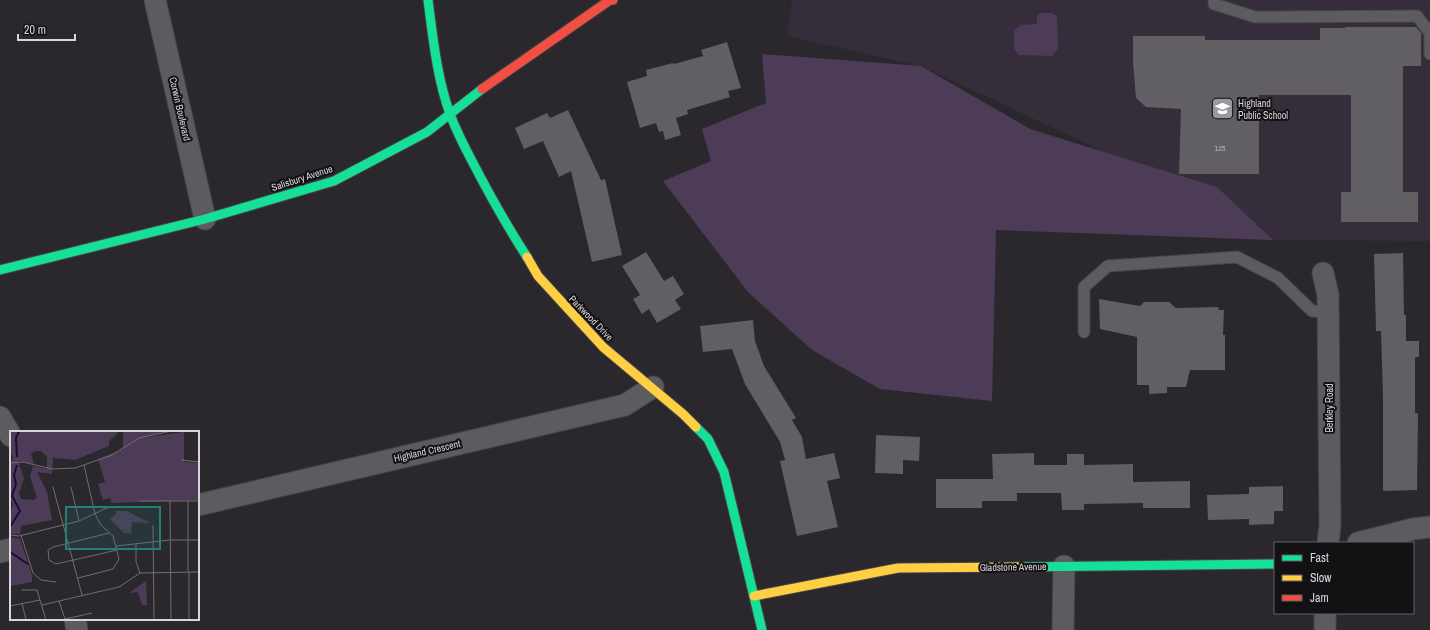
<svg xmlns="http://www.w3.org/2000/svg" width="1430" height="630" font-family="'Archivo Narrow',sans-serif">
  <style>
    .built { fill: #352e3a }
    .green { fill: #4c3c58 }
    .building { fill: #615f63 }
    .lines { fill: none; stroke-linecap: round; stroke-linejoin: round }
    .lane-casing { stroke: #474548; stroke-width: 13 }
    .street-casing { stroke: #474548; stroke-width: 23 }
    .fast-casing { stroke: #474548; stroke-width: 11 }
    .slow-casing { stroke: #474548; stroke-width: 11 }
    .jam-casing { stroke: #474548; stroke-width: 11 }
    .lane { stroke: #5c5b5f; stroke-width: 11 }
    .street { stroke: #5c5b5f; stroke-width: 21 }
    .fast { stroke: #16e098; stroke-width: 9 }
    .slow { stroke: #ffcf43; stroke-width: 9 }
    .jam { stroke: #f24e42; stroke-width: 9 }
    .labels { text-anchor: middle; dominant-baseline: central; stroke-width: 4; stroke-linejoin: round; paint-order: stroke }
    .number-label { font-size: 8px; fill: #bab8bd }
    .poi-label { font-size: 10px; fill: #d8d6db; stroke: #131114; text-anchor: start }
    .street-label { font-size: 10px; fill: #d8d6db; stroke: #131114 }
    .inset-river { fill: none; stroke: #240734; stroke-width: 2 }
    .inset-road { fill: none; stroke: #706e73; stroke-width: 1 }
    .view { fill: #238079; fill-opacity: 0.15; stroke: #238079; stroke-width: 2 }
    .inset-edge { fill: none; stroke: #d8d6db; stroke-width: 2 }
  </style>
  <rect width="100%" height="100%" fill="#2b282d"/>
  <!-- built -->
  <path class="built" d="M 792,0 L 1430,0 L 1430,241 L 1273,240 L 1217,187 L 1107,153 L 921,66 L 787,36 Z"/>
  <!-- green -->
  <path class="green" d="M 1040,13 L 1052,13 L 1057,16 L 1058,48 L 1052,56 L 1019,55 L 1014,49 L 1014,30 L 1021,25 L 1037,24 L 1037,16 Z
    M 762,54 L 921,66 L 1030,129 L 1217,187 L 1273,240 L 996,230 L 992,401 L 880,389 L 812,350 L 748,292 L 663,181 L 711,161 L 702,129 L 766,103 Z"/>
  <!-- building -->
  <path class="building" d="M 1345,27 L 1416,27 L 1421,33 L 1421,66 L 1403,66 L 1403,192 L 1418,192 L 1418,222 L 1341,222 L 1341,192 L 1351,192 L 1351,95 L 1259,95 L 1259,174 L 1179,174 L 1181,109 L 1146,107 L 1136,98 L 1133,62 L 1133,36 L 1205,36 L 1205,40 L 1320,40 L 1320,28 L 1345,28 Z
    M 727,42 L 741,88 L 728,91 L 730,97 L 687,110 L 688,114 L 676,118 L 681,135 L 665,140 L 663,131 L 659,132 L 656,123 L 640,128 L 627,82 L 647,76 L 646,70 L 673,63 L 674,64 L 703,56 L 701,50 Z
    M 568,110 L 601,180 L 605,179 L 622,255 L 592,262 L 571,171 L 559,177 L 543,141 L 524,149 L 515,128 L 547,113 L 550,118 Z
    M 646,252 L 664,281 L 673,276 L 684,294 L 675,300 L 681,309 L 657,323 L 649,309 L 642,314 L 633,299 L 640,295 L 622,266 Z
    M 1403,253 L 1404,315 L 1406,315 L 1406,341 L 1419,341 L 1419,357 L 1415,357 L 1415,413 L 1418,413 L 1417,490 L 1383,491 L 1383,397 L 1381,331 L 1376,331 L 1374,254 Z
    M 1099,299 L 1140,306 L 1144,302 L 1169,302 L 1176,308 L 1218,307 L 1219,310 L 1224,310 L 1223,335 L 1225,335 L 1225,370 L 1190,370 L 1186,387 L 1167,387 L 1167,393 L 1149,394 L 1149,385 L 1137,385 L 1137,337 L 1100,329 Z
    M 753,320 L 755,341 L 764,366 L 796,418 L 792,420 L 802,437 L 806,459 L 834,453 L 840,478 L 827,481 L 838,527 L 797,536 L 780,461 L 785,460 L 780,442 L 745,384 L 732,349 L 703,352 L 700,326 Z
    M 876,435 L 920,437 L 919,461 L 903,460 L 903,474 L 875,473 Z
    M 1034,453 L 1034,465 L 1067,465 L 1067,454 L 1084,454 L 1084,465 L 1133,464 L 1133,482 L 1190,481 L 1190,508 L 1143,508 L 1143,503 L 1084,504 L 1084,510 L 1062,510 L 1061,493 L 1017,493 L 1017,501 L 982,501 L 982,508 L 936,508 L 936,479 L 993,479 L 992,454 Z
    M 1283,486 L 1283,511 L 1274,511 L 1274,524 L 1249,525 L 1249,519 L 1208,520 L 1207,495 L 1249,494 L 1249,487 Z"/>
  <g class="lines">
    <defs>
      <path id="lane" d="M 1214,0 L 1214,4 L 1255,17 L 1417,16 L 1430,33 L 1430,54
        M 1084,332 L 1084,287 L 1108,266 L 1237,257 L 1278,278 L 1312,311 L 1328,312"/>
      <path id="street" d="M 155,0 L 205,219
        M 1323,273 L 1328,295 L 1330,525 L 1328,543
        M 0,417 L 11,436
        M 198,505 L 625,405 L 653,387
        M 1358,543 L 1413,529 L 1430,527
        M 0,552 L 11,549
        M 75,619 L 77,630
        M 1063,630 L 1064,566
        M 1325,630 L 1325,613"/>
      <path id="fast" d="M 428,0 C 433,38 437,78 450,114 C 456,130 464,146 472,161 C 489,194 507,226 527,257
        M 0,270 L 205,219 L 334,181 L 427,132 L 482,89
        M 696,427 L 708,439 L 724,472 L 762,630
        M 1018,567 L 1275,564"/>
      <path id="slow" d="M 527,257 L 538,276 L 603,347 L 683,414 L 696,427
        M 754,596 L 898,568 L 1018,567"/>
      <path id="jam" d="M 482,89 L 610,0 L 613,0"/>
    </defs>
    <!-- lane casing -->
    <use href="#lane" class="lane-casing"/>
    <!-- street casing -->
    <use href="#street" class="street-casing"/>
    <!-- fast casing -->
    <use href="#fast" class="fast-casing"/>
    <!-- slow casing -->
    <use href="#slow" class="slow-casing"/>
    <!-- jam casing -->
    <use href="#jam" class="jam-casing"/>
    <!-- lane -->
    <use href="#lane" class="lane"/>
    <!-- street -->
    <use href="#street" class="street"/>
    <!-- fast -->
    <use href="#fast" class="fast"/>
    <!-- slow -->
    <use href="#slow" class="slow"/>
    <!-- jam -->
    <use href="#jam" class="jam"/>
  </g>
  <!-- icons -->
  <defs>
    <symbol id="school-square" viewBox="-11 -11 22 22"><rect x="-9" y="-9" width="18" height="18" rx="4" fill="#9b999e" stroke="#131114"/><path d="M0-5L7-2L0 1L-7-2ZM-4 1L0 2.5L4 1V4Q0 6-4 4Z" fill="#fff"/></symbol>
  </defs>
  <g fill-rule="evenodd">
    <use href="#school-square" x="1210" y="96" width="25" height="25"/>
  </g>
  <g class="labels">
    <!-- number labels -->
    <g class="number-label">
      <text x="1220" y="148">125</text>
    </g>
    <!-- poi labels -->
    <g class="poi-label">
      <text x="1238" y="103">Highland<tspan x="1238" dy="12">Public School</tspan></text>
    </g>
    <!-- street labels -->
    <g class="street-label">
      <text transform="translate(180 109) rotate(77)">Corwin Boulevard</text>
      <text transform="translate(302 178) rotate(-18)">Salisbury Avenue</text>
      <text transform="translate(591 318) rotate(46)">Parkwood Drive</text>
      <text transform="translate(1329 408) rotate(-90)">Berkley Road</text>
      <text transform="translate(427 451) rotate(-13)">Highland Crescent</text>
      <text transform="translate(1013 567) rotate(-1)">Gladstone Avenue</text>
    </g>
  </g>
  <!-- overview -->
  <g transform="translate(10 431)">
    <rect width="189" height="189" fill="#2b282d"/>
    <path d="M 0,0 L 107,0 L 108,2 L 99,10 L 99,15 L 65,29 L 43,27 L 42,43 L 27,41 L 37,61 L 42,89 L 11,95 L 10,103 L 3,103 L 0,102 L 0,84 L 3,73 L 0,67 L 0,35 L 3,26 L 0,20 ZM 26,20 L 31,20 L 37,26 L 37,38 L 23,35 L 20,46 L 27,66 L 24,69 L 11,68 L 9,62 L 14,47 L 8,30 L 24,33 L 21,22 ZM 113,0 L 157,0 L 132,7 L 174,1 L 174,31 L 189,32 L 189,69 L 102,72 L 100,67 L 93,69 L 88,53 L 95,51 L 88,28 L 113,18 ZM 106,80 L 117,80 L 140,92 L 122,91 L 121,102 L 114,102 L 100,88 L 106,83 ZM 0,106 L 10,108 L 22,144 L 22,151 L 0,155 ZM 136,150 L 137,174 L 132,174 L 128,161 L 119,162 Z" fill="#4c3c58" fill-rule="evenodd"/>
    <path class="inset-river" d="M 7,26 L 6,7 L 9,0M 0,96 L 10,80 L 2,65 L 6,53 L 4,44 L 7,34M 0,121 L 18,133"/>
    <path class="inset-road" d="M 171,29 L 189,31M 0,32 L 13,31 L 42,38 L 65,37 L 102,24 L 129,7 L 162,0M 43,56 L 72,164M 61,56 L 69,90M 130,70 L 189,70M 160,70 L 161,189M 178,70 L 178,141M 143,94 L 144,189M 99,102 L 43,116 L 38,119 L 39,129 L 46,133 L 107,119M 0,104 L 9,105 L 69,90 L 99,76M 11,104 L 23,142 L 31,149 L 46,151M 126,113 L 126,131 L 130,142M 106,115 L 160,109 L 189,109M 68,147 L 103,138 L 109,128 L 103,105 L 91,94 L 85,83 L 74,34M 12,159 L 27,159 L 36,189M 49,170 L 55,188M 12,172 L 16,189M 32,174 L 109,156 L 130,142 L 189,141M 0,175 L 30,169M 55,188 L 82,182M 179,189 L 179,141"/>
    <path class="view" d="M 56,76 L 150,76 L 150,118 L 56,118 Z"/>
    <rect width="189" height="189" class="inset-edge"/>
  </g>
  <!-- legend -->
  <rect x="1274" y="542" width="140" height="72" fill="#131114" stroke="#626064"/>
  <rect x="1282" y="555" width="20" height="6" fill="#16e098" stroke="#626064"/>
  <text x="1310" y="562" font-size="12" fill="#d8d6db">Fast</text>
  <rect x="1282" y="575" width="20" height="6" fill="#ffcf43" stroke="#626064"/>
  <text x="1310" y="582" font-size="12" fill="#d8d6db">Slow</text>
  <rect x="1282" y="595" width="20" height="6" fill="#f24e42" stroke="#626064"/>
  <text x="1310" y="602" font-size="12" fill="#d8d6db">Jam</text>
  <!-- scale -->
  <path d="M18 34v6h57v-6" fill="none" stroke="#d8d6db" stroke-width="2"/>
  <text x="24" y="34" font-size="12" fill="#d8d6db" stroke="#131114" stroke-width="3" paint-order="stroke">20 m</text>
</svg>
